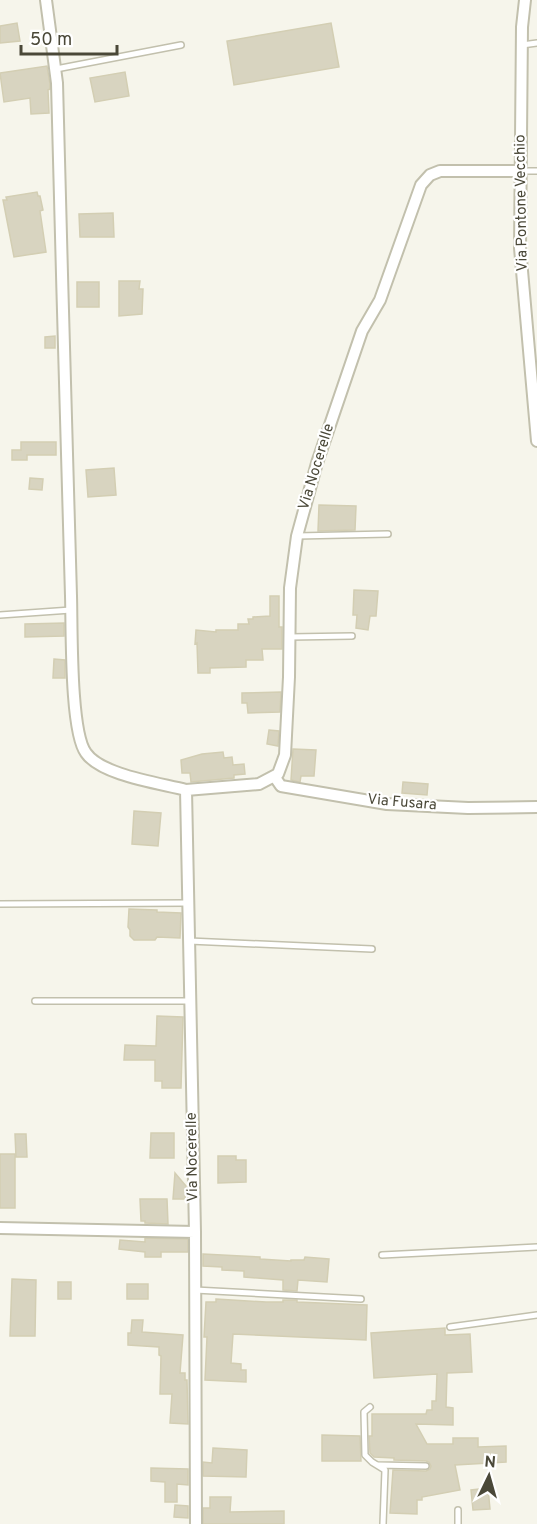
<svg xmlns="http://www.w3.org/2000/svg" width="537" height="1524" font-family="Overpass,sans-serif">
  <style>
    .building { fill: #d8d4c0; stroke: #d3ceb3; stroke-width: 1.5 }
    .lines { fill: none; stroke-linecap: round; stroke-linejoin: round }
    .lane-casing { stroke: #c2c0ad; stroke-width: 8 }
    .street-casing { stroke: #c2c0ad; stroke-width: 14 }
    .lane { stroke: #fff; stroke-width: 5 }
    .street { stroke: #fff; stroke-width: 10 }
    .labels { text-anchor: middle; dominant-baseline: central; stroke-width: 4.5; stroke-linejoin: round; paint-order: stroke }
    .street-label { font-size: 15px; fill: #4a4838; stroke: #fff }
  </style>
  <rect width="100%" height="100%" fill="#f6f5eb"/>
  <!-- building -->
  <path class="building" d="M 17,23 L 20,41 L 0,43 L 0,26 Z
    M 331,23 L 339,67 L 234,85 L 227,41 Z
    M 47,66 L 50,84 L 50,89 L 48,90 L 49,113 L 31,114 L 30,98 L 4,102 L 0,73 Z
    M 125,72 L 129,96 L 95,102 L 90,78 Z
    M 37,192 L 38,196 L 40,196 L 43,210 L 40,211 L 46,252 L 14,257 L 3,200 L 7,200 L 6,197 Z
    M 113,213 L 114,237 L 80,237 L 79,214 Z
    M 119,281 L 140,281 L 139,289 L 143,289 L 142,314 L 119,316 Z
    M 77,282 L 99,282 L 99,307 L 77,307 Z
    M 55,336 L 55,348 L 45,348 L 45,337 Z
    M 21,442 L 56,442 L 56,455 L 27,455 L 27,460 L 12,460 L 12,450 L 21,450 Z
    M 114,468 L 116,495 L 88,497 L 86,470 Z
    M 30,478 L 43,479 L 42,490 L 29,489 Z
    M 319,505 L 356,506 L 355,530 L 318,531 Z
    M 354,590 L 378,591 L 376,616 L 370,616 L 368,630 L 356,628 L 357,615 L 353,615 Z
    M 270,596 L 279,596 L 279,627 L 282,627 L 282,649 L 262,649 L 263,660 L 246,660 L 246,667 L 210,668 L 210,673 L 198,673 L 197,643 L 195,644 L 196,630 L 216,632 L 216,630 L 238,630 L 238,624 L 249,624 L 248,619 L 253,619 L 253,617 L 270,616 Z
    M 64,623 L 64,636 L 25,637 L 25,624 Z
    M 54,659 L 65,660 L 65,678 L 53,678 Z
    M 281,692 L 280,712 L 248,713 L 247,703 L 242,703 L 242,693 Z
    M 269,730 L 279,731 L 278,746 L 267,744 Z
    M 293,749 L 316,750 L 314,776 L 301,776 L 300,782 L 291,780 Z
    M 223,752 L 224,758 L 232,757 L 233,765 L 244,764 L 245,774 L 234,775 L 234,778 L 191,782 L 190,773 L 182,773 L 181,760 L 202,754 Z
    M 403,782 L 428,784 L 427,795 L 402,793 Z
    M 134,811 L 161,813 L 158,846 L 132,844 Z
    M 129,909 L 157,910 L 157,912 L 181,913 L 180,938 L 157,937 L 155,940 L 134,940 L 130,936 L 130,930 L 128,927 Z
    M 157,1016 L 183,1017 L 181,1088 L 162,1088 L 162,1081 L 155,1081 L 155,1060 L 124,1060 L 125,1045 L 156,1046 Z
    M 151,1133 L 174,1133 L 174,1158 L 150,1158 Z
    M 15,1134 L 26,1134 L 27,1157 L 16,1157 Z
    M 0,1154 L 15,1154 L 15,1208 L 0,1208 Z
    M 218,1156 L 236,1156 L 236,1160 L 246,1160 L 246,1182 L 218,1183 Z
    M 175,1173 L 186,1186 L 185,1199 L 173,1199 Z
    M 140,1199 L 167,1199 L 168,1224 L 145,1223 L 145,1221 L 141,1221 Z
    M 145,1238 L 188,1239 L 188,1252 L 161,1252 L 161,1257 L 145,1257 L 145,1252 L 119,1249 L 120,1240 L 145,1242 Z
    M 203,1254 L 260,1257 L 260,1259 L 291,1261 L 291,1260 L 304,1260 L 305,1257 L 329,1259 L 327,1282 L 298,1280 L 297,1291 L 283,1290 L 283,1280 L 244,1277 L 244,1271 L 222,1270 L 222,1267 L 203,1266 Z
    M 12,1279 L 36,1280 L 35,1336 L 10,1336 Z
    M 58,1282 L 71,1282 L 71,1299 L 58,1299 Z
    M 127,1284 L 148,1284 L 148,1299 L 127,1299 Z
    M 216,1299 L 266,1302 L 283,1302 L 283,1300 L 297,1300 L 297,1302 L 367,1305 L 366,1340 L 233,1334 L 231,1363 L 241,1364 L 241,1370 L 246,1370 L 246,1382 L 205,1380 L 207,1337 L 204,1337 L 206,1302 L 216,1302 Z
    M 132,1320 L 143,1320 L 142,1332 L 183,1335 L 180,1373 L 185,1373 L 185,1380 L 187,1380 L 188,1424 L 170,1423 L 172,1394 L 160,1394 L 161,1356 L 159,1355 L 159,1347 L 128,1345 L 128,1333 L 131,1333 Z
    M 445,1328 L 445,1335 L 470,1334 L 472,1372 L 447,1373 L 446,1407 L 453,1408 L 453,1425 L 416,1424 L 427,1444 L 453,1444 L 453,1438 L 478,1438 L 478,1447 L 506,1446 L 506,1462 L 455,1465 L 460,1490 L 422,1497 L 422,1500 L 417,1500 L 417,1514 L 390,1513 L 393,1470 L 426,1471 L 430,1469 L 431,1466 L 429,1462 L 426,1461 L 394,1460 L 394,1458 L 374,1457 L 370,1453 L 369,1436 L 372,1436 L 372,1414 L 426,1414 L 427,1410 L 432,1410 L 432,1401 L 436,1401 L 437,1374 L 374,1378 L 371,1333 Z
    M 322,1435 L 360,1436 L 361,1461 L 322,1461 Z
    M 213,1448 L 247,1450 L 246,1477 L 203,1476 L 203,1462 L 212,1463 Z
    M 151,1468 L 188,1469 L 188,1485 L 177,1484 L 177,1502 L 165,1502 L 165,1482 L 151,1481 Z
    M 488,1488 L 490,1509 L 473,1510 L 471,1490 Z
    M 210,1497 L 231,1497 L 230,1512 L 284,1511 L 284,1524 L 203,1524 L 203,1508 L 210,1508 Z
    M 175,1505 L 188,1506 L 188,1518 L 174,1517 Z"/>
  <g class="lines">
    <defs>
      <path id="lane" d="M 522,45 L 537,43
        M 56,69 L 181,45
        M 521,171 L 537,171
        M 297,536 L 388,534
        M 0,615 L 71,610
        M 290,637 L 352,636
        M 0,904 L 188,903
        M 189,941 L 372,949
        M 35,1001 L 190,1001
        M 382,1255 L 537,1247
        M 195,1290 L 361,1299
        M 450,1327 L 537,1315
        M 370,1407 L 364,1412 L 365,1455 L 372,1462 L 385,1470 L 383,1524
        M 378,1465 L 426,1466
        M 458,1510 L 458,1524"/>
      <path id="street" d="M 46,0 L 57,83 C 62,254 65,425 71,596 C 72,627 70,732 86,753 C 101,775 159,783 186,790 L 195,1232 L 196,1524
        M 525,0 L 522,27 L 520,248 L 537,441
        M 274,776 L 281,786 L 387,804 L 468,808 L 537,807
        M 186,790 L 259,784 L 278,774 L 285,755 L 289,677 L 290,588 L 297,536 L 317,463 L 362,331 L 380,300 L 421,185 L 430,175 L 440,171 L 521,171
        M 0,1228 L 195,1232"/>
    </defs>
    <!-- lane casing -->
    <use href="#lane" class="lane-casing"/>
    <!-- street casing -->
    <use href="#street" class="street-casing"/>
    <!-- lane -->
    <use href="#lane" class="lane"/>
    <!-- street -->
    <use href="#street" class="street"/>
  </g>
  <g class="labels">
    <!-- street labels -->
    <g class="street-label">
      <text transform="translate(522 203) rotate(-91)">Via Pontone Vecchio</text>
      <text transform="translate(317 467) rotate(-73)">Via Nocerelle</text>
      <text transform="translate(402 803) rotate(5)">Via Fusara</text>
      <text transform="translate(193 1157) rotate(-91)">Via Nocerelle</text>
    </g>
  </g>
  <!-- north arrow -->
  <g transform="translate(489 1476) rotate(5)" stroke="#ffffff" stroke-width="4.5" paint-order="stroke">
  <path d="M0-4.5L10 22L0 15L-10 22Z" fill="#4a4838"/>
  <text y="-9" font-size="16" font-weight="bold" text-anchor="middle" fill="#4a4838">N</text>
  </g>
  <!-- scale -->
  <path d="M21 45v9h96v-9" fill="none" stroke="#4a4838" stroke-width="3"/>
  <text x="30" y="45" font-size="18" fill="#4a4838" stroke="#ffffff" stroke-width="4.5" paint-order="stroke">50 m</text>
</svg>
